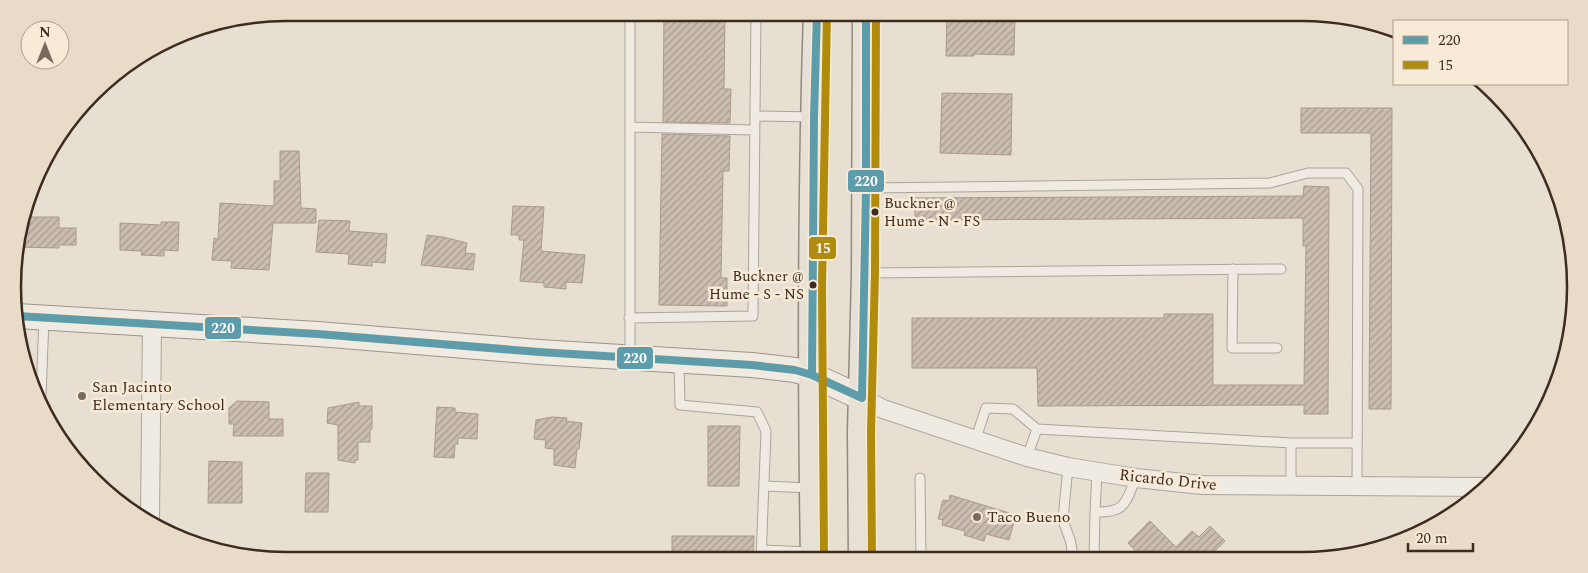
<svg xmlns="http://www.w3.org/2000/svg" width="1588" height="573" font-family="Spectral,serif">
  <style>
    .building { fill: url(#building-hatch); stroke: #a89a8f }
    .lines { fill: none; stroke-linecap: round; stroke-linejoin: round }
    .lane-casing { stroke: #ada499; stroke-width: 11 }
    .street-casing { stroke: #ada499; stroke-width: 20 }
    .secondary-casing { stroke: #9d9489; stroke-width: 26 }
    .primary-casing { stroke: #928980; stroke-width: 29 }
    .lane { stroke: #efeae2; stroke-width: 9 }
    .street { stroke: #efeae2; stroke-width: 18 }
    .secondary { stroke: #efeae2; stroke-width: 24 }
    .primary { stroke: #e7e0d4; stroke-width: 26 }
    .bus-1-casing { stroke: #f7ebd7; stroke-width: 11 }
    .bus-2-casing { stroke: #f7ebd7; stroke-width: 11 }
    .bus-1 { stroke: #5d9cab; stroke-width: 8 }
    .bus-2 { stroke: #b18c0c; stroke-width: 8 }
    .bus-dot { fill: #3d2b1f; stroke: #f7ebd7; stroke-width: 2 }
    .poi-dot { fill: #786a5d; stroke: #f7ebd7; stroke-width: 2 }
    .labels { text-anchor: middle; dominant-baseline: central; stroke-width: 5; stroke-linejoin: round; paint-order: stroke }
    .bus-label { font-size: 15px; fill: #3d2b1f; stroke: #f7ebd7; text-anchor: start }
    .poi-label { font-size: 16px; fill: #3d2b1f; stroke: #f7ebd7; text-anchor: start }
    .street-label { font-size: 16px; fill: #3d2b1f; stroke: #f7ebd7 }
    .rim { fill: none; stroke: #3d2b1f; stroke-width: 2.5 }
    .line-badge { stroke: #f7ebd7; stroke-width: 2 }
    .badge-label { font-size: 14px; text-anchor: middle; font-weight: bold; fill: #fff }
  </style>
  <defs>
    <pattern id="building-hatch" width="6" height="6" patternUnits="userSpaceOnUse" patternTransform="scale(1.25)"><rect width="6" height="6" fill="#cbbdb1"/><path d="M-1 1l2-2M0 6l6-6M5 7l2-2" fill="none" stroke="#a69a8f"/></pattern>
  </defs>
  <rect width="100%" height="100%" fill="#e7dfd1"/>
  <!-- building -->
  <path class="building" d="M 664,12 L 725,12 L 724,89 L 731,89 L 730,123 L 663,122 Z
    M 947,12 L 1015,12 L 1014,55 L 974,54 L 974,56 L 946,56 Z
    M 942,93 L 1012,94 L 1011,155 L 940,153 Z
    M 1301,108 L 1392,108 L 1391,409 L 1369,409 L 1371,133 L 1301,133 Z
    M 662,134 L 730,136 L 729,171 L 723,171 L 721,278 L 727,278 L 727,306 L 659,305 Z
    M 280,151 L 299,151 L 301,208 L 316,209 L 316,223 L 273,223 L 269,270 L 231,268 L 232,261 L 212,260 L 214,238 L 218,239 L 220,203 L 274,206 L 274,181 L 280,181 Z
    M 1304,186 L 1329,187 L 1328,414 L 1304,414 L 1304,405 L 1038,406 L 1037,368 L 912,368 L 912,318 L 1164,318 L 1164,314 L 1213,314 L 1213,385 L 1304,385 L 1306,246 L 1303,246 L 1303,218 L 915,220 L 915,198 L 1303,196 Z
    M 513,206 L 544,207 L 541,251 L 585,255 L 582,283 L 566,282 L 566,289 L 544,287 L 544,283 L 520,281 L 524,240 L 519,240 L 519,235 L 511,235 Z
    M 26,217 L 59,217 L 59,228 L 76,228 L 76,245 L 59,245 L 59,248 L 16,247 Z
    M 319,220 L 350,221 L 349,231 L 387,234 L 385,263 L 372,262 L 372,266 L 348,264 L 349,254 L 316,252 Z
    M 161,222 L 179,222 L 178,251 L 164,250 L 164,256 L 141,255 L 142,251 L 120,250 L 120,223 L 161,225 Z
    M 427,235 L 443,237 L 467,243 L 465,253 L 475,254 L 473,270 L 421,265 Z
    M 237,401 L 269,402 L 269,419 L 283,419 L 283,436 L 233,436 L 234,424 L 229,424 L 229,408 Z
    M 359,402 L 359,406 L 372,406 L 372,429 L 370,429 L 370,442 L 358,442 L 358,460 L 355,460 L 355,463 L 338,460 L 338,425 L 327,423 L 328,408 Z
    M 437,407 L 455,408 L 455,412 L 478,414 L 477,439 L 458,438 L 458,444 L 455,444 L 454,458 L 434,457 Z
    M 552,417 L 567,418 L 566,421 L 582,423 L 579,449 L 577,449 L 575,468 L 554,465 L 554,449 L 545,448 L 546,440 L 534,439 L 536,420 Z
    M 708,426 L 740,426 L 739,486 L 708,486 Z
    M 209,461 L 242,462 L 242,503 L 208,503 Z
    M 306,473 L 329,473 L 328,512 L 305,512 Z
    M 950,495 L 1016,515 L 1009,540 L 986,534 L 984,541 L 964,535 L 965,531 L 942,525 L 943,520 L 938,519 L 943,500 L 949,501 Z
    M 1150,521 L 1176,547 L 1192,531 L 1199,537 L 1210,526 L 1225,541 L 1208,558 L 1143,559 L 1128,543 Z
    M 672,536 L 754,536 L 753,559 L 672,560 Z"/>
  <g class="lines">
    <defs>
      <path id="lane" d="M 755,116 L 812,117
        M 630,127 L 754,130
        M 867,188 L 1270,183 L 1308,173 L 1346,173 L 1358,189 L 1357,487
        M 1233,269 L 1232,348 L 1277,348
        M 867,273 L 1281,269
        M 629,318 L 753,316 L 756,12
        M 630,357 L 630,12
        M 679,362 L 680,405 L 757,412 L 766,431 L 761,559
        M 41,397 L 44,318
        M 975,441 L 986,408 L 1013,409 L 1037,429
        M 1291,443 L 1357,443
        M 1027,457 L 1037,429 L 1291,443 L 1291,486
        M 1068,467 L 1063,519 C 1067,536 1073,539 1072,559
        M 1097,472 L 1095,512 C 1126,513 1125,503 1136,478
        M 920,478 L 921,559
        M 764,486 L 811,488
        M 762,550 L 811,552
        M 1094,559 L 1095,512"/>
      <path id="street" d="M 862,398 L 883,409 L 1027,457 L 1068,467 L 1136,478 L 1202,485 L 1487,487
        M 150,519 L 152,323"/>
      <path id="secondary" d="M 17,316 L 318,334 L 539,352 L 752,365 L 795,370 L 812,375 L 862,398"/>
      <path id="primary" d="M 814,559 C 811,377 811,195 817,12
        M 862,559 L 861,432 L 865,273 L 866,12"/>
    </defs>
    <!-- lane casing -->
    <use href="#lane" class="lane-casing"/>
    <!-- street casing -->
    <use href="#street" class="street-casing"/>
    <!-- secondary casing -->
    <use href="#secondary" class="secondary-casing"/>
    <!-- primary casing -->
    <use href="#primary" class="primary-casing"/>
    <!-- lane -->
    <use href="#lane" class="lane"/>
    <!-- street -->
    <use href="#street" class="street"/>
    <!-- secondary -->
    <use href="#secondary" class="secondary"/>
    <!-- primary -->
    <use href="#primary" class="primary"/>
    <defs>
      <path id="bus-1" d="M 17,316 L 318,334 L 539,352 L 752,365 L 795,370 L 812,375 L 862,398 L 866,188 L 866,12
        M 812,375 L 814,117 L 817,12"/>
      <path id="bus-2" d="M 824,559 L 822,286 L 827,12
        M 872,559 L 871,432 L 875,273 L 876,12"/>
    </defs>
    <!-- bus-1 casing -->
    <use href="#bus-1" class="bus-1-casing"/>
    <!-- bus-2 casing -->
    <use href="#bus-2" class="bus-2-casing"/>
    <!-- bus-1 -->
    <use href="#bus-1" class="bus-1"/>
    <!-- bus-2 -->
    <use href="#bus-2" class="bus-2"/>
  </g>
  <!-- markers -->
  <g class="bus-dot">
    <circle cx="875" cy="212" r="4.5"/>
    <circle cx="813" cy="285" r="4.5"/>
  </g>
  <g class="poi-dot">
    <circle cx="82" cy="396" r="5"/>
    <circle cx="977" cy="517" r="5"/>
  </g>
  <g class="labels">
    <!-- bus labels -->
    <g class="bus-label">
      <text x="884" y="203">Buckner @<tspan x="884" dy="18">Hume - N - FS</tspan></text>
      <text x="804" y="276" text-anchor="end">Buckner @<tspan x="804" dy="18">Hume - S - NS</tspan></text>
    </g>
    <!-- poi labels -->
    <g class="poi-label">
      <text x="92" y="387">San Jacinto<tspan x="92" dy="18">Elementary School</tspan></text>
      <text x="987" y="517">Taco Bueno</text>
    </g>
    <!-- street labels -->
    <g class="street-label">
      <text transform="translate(1168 480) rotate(6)">Ricardo Drive</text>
    </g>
  </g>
  <!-- crop -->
  <path d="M0 0H1588V573H0ZM286 21H1302A265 265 0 0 1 1567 286V287A265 265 0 0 1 1302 552H286A265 265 0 0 1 21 287V286A265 265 0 0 1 286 21Z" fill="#e8dcc8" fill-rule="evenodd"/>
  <path class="rim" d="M286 21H1302A265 265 0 0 1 1567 286V287A265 265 0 0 1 1302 552H286A265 265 0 0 1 21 287V286A265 265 0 0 1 286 21Z"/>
  <g class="line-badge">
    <rect x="847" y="169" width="38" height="24" rx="5" fill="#5d9cab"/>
    <rect x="808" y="236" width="29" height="24" rx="5" fill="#b18c0c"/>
    <rect x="204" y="316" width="38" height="24" rx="5" fill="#5d9cab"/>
    <rect x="616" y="346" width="38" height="24" rx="5" fill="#5d9cab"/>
  </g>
  <g class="badge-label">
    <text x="866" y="186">220</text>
    <text x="823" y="253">15</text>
    <text x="223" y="333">220</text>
    <text x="635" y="363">220</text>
  </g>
  <!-- legend -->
  <rect x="1393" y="20" width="175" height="65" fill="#f7ebd7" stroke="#ad9e8d"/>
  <rect x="1403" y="36" width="25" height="8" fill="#5d9cab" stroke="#ad9e8d"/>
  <text x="1438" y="45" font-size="15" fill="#3d2b1f">220</text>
  <rect x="1403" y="61" width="25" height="8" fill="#b18c0c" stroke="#ad9e8d"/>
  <text x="1438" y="70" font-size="15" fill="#3d2b1f">15</text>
  <!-- north arrow -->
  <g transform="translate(45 45)"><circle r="24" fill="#f7ebd7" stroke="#ad9e8d"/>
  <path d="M0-4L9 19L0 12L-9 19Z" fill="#786a5d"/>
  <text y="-8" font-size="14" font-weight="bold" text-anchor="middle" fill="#3d2b1f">N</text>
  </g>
  <!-- scale -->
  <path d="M1408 543v8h65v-8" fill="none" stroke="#3d2b1f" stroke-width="2.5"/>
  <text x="1416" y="543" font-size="15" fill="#3d2b1f" stroke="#f7ebd7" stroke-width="4" paint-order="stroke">20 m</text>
</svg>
